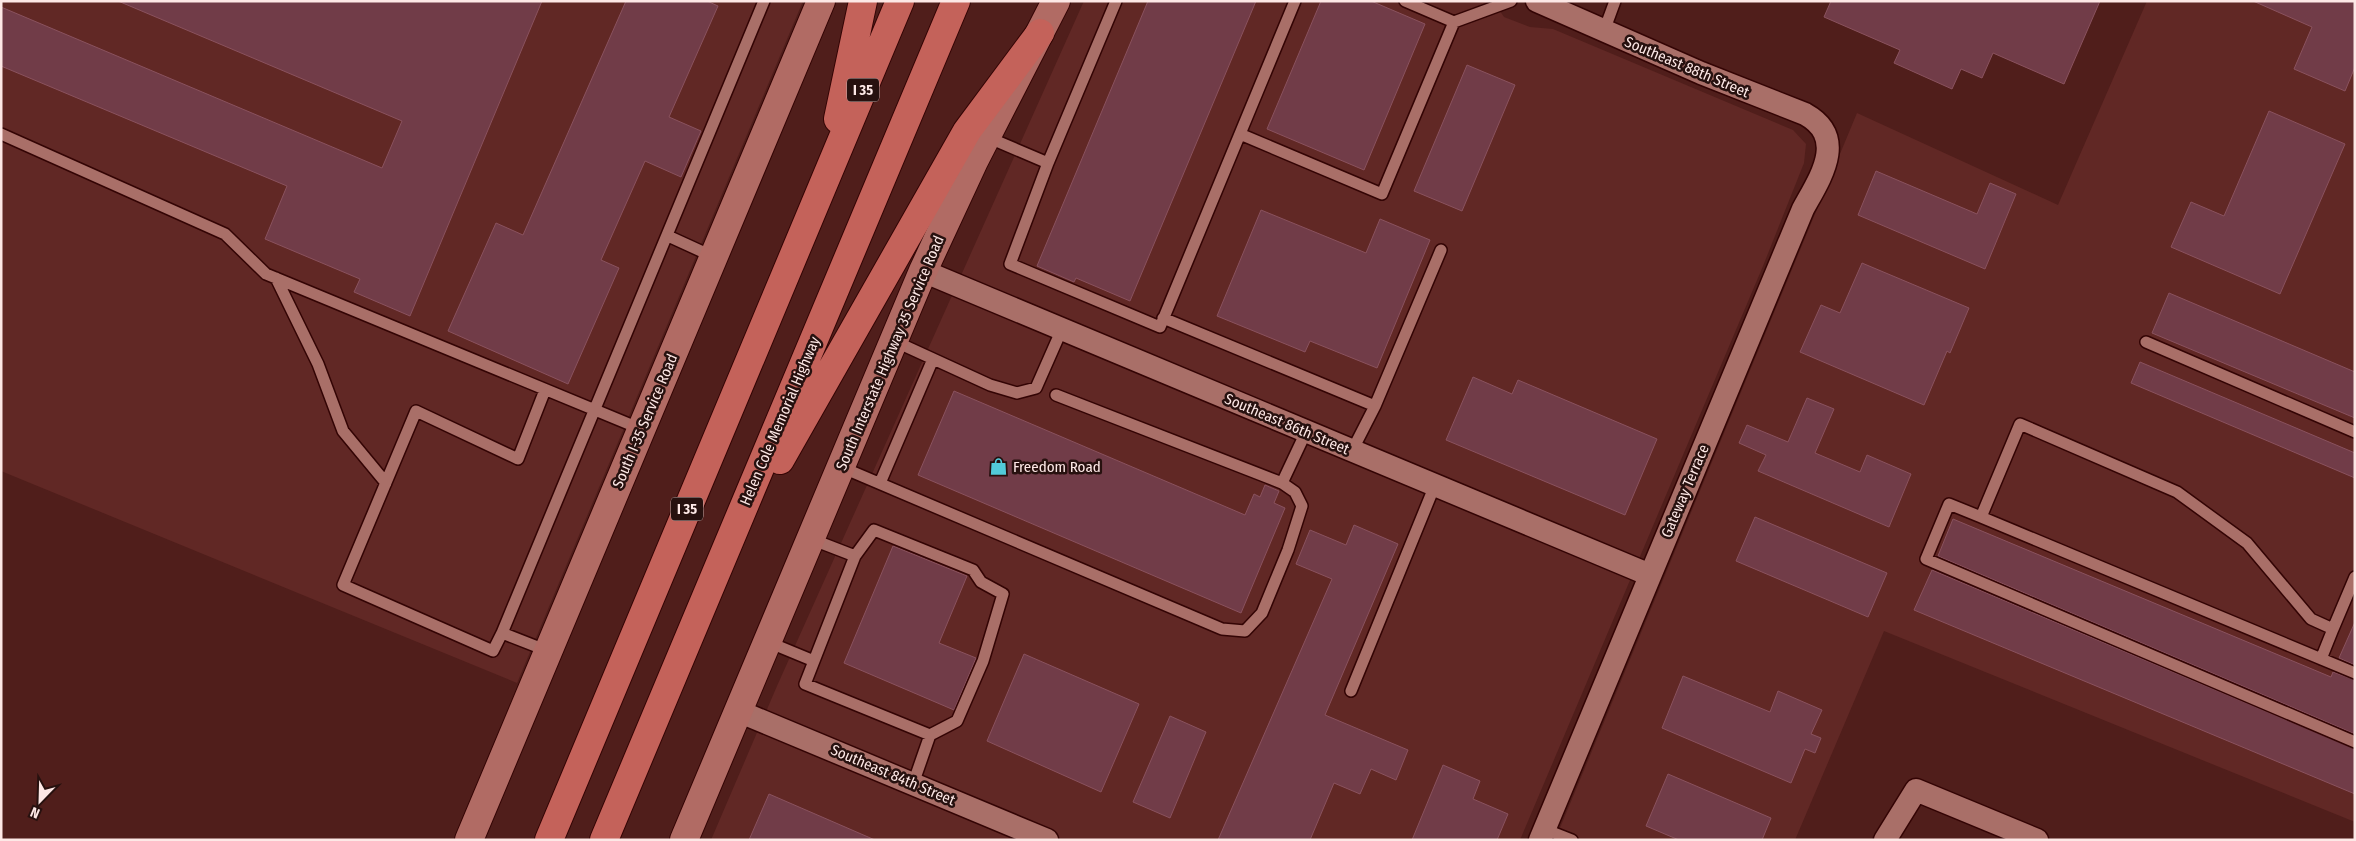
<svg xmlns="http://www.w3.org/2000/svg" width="2356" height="841" font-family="'Fira Sans Condensed',sans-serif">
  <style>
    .built { fill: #612825 }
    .building { fill: #713c48; stroke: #8a525e }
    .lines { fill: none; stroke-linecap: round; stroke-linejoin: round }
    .service-casing { stroke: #330404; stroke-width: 14 }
    .minor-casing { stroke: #330404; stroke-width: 25 }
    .secondary-casing { stroke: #330404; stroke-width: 30 }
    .motorway-casing { stroke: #330404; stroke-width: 30 }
    .service { stroke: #a96f68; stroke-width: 11 }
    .minor { stroke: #a96f68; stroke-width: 22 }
    .secondary { stroke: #b16b64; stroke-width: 28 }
    .motorway { stroke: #c4625a; stroke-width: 28 }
    .labels { text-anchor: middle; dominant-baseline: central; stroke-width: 5; stroke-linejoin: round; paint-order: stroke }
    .shield { fill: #27110f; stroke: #bda8a6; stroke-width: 1 }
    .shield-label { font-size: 14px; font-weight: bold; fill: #fde8e6 }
    .street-label { font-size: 15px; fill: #fde8e6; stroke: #27110f }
    .poi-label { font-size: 15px; fill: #fde8e6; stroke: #27110f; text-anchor: start }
  </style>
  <rect width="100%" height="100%" fill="#501e1b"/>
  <!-- built -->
  <path class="built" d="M 1,1 L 803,1 L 517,683 L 1,471 Z
    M 1084,1 L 1493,1 L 1504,17 L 1530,27 L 1553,29 L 1793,130 L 1806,144 L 1804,163 L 1763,266 L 1520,840 L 711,840 L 777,686 Z
    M 2147,1 L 2355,1 L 2355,822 L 1884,631 L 1795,840 L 1555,840 L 1857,113 L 2058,205 Z"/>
  <!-- building -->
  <path class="building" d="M 118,1 L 542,1 L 410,316 L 354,292 L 360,279 L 265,239 L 287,186 L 1,66 L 1,7 L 382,168 L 402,121 Z
    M 626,1 L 707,1 L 718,6 L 669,117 L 701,131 L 681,177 L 645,161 L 601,260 L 619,268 L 568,384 L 448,331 L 496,223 L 523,235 Z
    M 1148,1 L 1256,1 L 1130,301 L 1076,278 L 1074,282 L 1037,266 Z
    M 1321,1 L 1371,1 L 1425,24 L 1364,170 L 1267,129 Z
    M 1831,1 L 2100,1 L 2064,84 L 1993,53 L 1982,78 L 1961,69 L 1952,89 L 1894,63 L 1900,50 L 1824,17 Z
    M 2253,1 L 2355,1 L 2355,67 L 2345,91 L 2294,69 L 2312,27 Z
    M 1467,65 L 1515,85 L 1462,211 L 1414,191 Z
    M 2269,111 L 2345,144 L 2280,294 L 2171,247 L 2191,202 L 2224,216 Z
    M 1876,171 L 1977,214 L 1990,183 L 2016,194 L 1985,269 L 1858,215 Z
    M 1261,210 L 1366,253 L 1380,219 L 1430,240 L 1377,368 L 1310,341 L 1305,352 L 1217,316 Z
    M 1862,263 L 1969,308 L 1950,353 L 1947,351 L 1924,405 L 1800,352 L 1821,305 L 1840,313 Z
    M 2169,293 L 2355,372 L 2355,418 L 2152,333 Z
    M 2140,362 L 2355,453 L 2355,478 L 2131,383 Z
    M 1473,377 L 1512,394 L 1518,380 L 1657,439 L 1625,515 L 1446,440 Z
    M 954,391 L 1245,515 L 1254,494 L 1260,497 L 1265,485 L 1279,491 L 1274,503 L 1285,508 L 1241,613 L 918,475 Z
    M 1807,398 L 1834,409 L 1815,453 L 1860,472 L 1867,455 L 1911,474 L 1889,527 L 1758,471 L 1766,455 L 1739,443 L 1747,425 L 1788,442 Z
    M 1755,517 L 1887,573 L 1868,617 L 1736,561 Z
    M 1953,519 L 2331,677 L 2333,672 L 2355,680 L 2355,734 L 1938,556 Z
    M 1354,525 L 1398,544 L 1325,715 L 1408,750 L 1396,780 L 1371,769 L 1360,794 L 1334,783 L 1310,840 L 1218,840 L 1332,579 L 1296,564 L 1310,530 L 1346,545 Z
    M 893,546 L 967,576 L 939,643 L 976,658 L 954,710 L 844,663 Z
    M 1932,570 L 2355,749 L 2355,794 L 1914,610 Z
    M 2355,622 L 2355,665 L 2339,658 Z
    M 1024,654 L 1139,704 L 1101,792 L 987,741 Z
    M 1683,676 L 1770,712 L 1778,691 L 1822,710 L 1811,734 L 1821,738 L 1815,753 L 1805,749 L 1791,783 L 1662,728 Z
    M 1170,716 L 1206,732 L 1170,818 L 1133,802 Z
    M 1443,765 L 1480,781 L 1473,799 L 1508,814 L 1497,840 L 1412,840 Z
    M 1668,774 L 1771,818 L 1762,840 L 1679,840 L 1646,826 Z
    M 769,794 L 875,840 L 749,840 Z"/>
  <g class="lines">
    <defs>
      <path id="service" d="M 1116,1 L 1048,163 L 1010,264 L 1160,327 L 1295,1
        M 1405,1 L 1454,22 L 1511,1
        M 1604,31 L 1615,1
        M 1,134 L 225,234 L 266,274 L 641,429
        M 1240,134 L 1382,194 L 1454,22
        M 987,137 L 1048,163
        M 668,236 L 714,257
        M 276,278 L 318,364 L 343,431 L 386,483
        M 1163,318 L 1375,406
        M 894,341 L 990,385 L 1017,393 L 1036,388 L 1062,329
        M 2146,342 L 2355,432
        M 545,390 L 518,459 L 416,411 L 343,585 L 493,651 L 502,633 L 548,651
        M 1352,451 L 1375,406 L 1441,250
        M 841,467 L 1222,629 L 1245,631 L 1262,613 L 1288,550 L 1302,506 L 1295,492 L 1282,483 L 1056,395
        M 880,483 L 933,359
        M 1282,483 L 1306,432
        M 1981,517 L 1949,504 L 1926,559 L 2355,742
        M 811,539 L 855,556 L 814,661
        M 855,556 L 874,530 L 973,570 L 981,582 L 1003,594 L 983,661 L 957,721 L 930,735
        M 2355,577 L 2333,629 L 2311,619 L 2247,543 L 2177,492 L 2020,424 L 1981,517 L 2355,673
        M 502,633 L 764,1
        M 768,642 L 814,661 L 805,684 L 930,735 L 913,784
        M 2321,659 L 2333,629
        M 1351,691 L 1435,485
        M 1544,829 L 1572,840"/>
      <path id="minor" d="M 1537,1 L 1701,73 L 1805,114 C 1848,138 1820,178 1803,209 L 1540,840
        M 923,271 L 1650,575
        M 738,711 L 1047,840
        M 1885,840 L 1916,790 L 2037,840"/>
      <path id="secondary" d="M 469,840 L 821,1
        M 684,840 L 923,271 L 974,161 L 1056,1"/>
      <path id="motorway" d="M 838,119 L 863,1
        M 780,460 L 967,131 L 1040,33
        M 549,840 L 900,1
        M 604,840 L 956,1"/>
    </defs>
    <!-- service casing -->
    <use href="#service" class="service-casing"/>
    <!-- minor casing -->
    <use href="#minor" class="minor-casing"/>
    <!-- secondary casing -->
    <use href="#secondary" class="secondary-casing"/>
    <!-- motorway casing -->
    <use href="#motorway" class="motorway-casing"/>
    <!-- service -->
    <use href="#service" class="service"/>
    <!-- minor -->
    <use href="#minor" class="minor"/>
    <!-- secondary -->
    <use href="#secondary" class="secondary"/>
    <!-- motorway -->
    <use href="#motorway" class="motorway"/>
  </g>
  <!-- icons -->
  <defs>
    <symbol id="shop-bare" viewBox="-9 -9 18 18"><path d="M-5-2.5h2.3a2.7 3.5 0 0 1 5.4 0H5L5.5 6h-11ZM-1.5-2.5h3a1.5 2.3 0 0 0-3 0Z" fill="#52cbd9" stroke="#27110f" stroke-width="2.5" paint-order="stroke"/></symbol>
  </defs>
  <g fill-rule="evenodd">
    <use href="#shop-bare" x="986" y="454" width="25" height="25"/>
  </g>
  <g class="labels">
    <!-- shield labels -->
    <g class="shield">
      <rect x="847" y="78.5" width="32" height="23" rx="4"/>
      <rect x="671" y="497.5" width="32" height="23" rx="4"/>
    </g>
    <g class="shield-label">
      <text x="863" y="90">I 35</text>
      <text x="687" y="509">I 35</text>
    </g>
    <!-- street labels -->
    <g class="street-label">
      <text transform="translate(1687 67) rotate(23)">Southeast 88th Street</text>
      <text transform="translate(890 353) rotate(-67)">South Interstate Highway 35 Service Road</text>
      <text transform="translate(645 421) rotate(-67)">South I-35 Service Road</text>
      <text transform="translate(780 421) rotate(-67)">Helen Cole Memorial Highway</text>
      <text transform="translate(1287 424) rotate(23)">Southeast 86th Street</text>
      <text transform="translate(1685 491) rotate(-67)">Gateway Terrace</text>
      <text transform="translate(893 775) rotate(23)">Southeast 84th Street</text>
    </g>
    <!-- poi labels -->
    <g class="poi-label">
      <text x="1013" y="467">Freedom Road</text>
    </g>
  </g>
  <!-- border -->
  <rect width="2356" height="841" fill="none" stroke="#fde8e6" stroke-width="5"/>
  <!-- north arrow -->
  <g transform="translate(40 801) rotate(203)" stroke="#27110f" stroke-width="4" paint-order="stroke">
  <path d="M0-4L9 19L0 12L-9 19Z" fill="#fde8e6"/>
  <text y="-8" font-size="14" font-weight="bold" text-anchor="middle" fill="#fde8e6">N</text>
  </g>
</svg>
